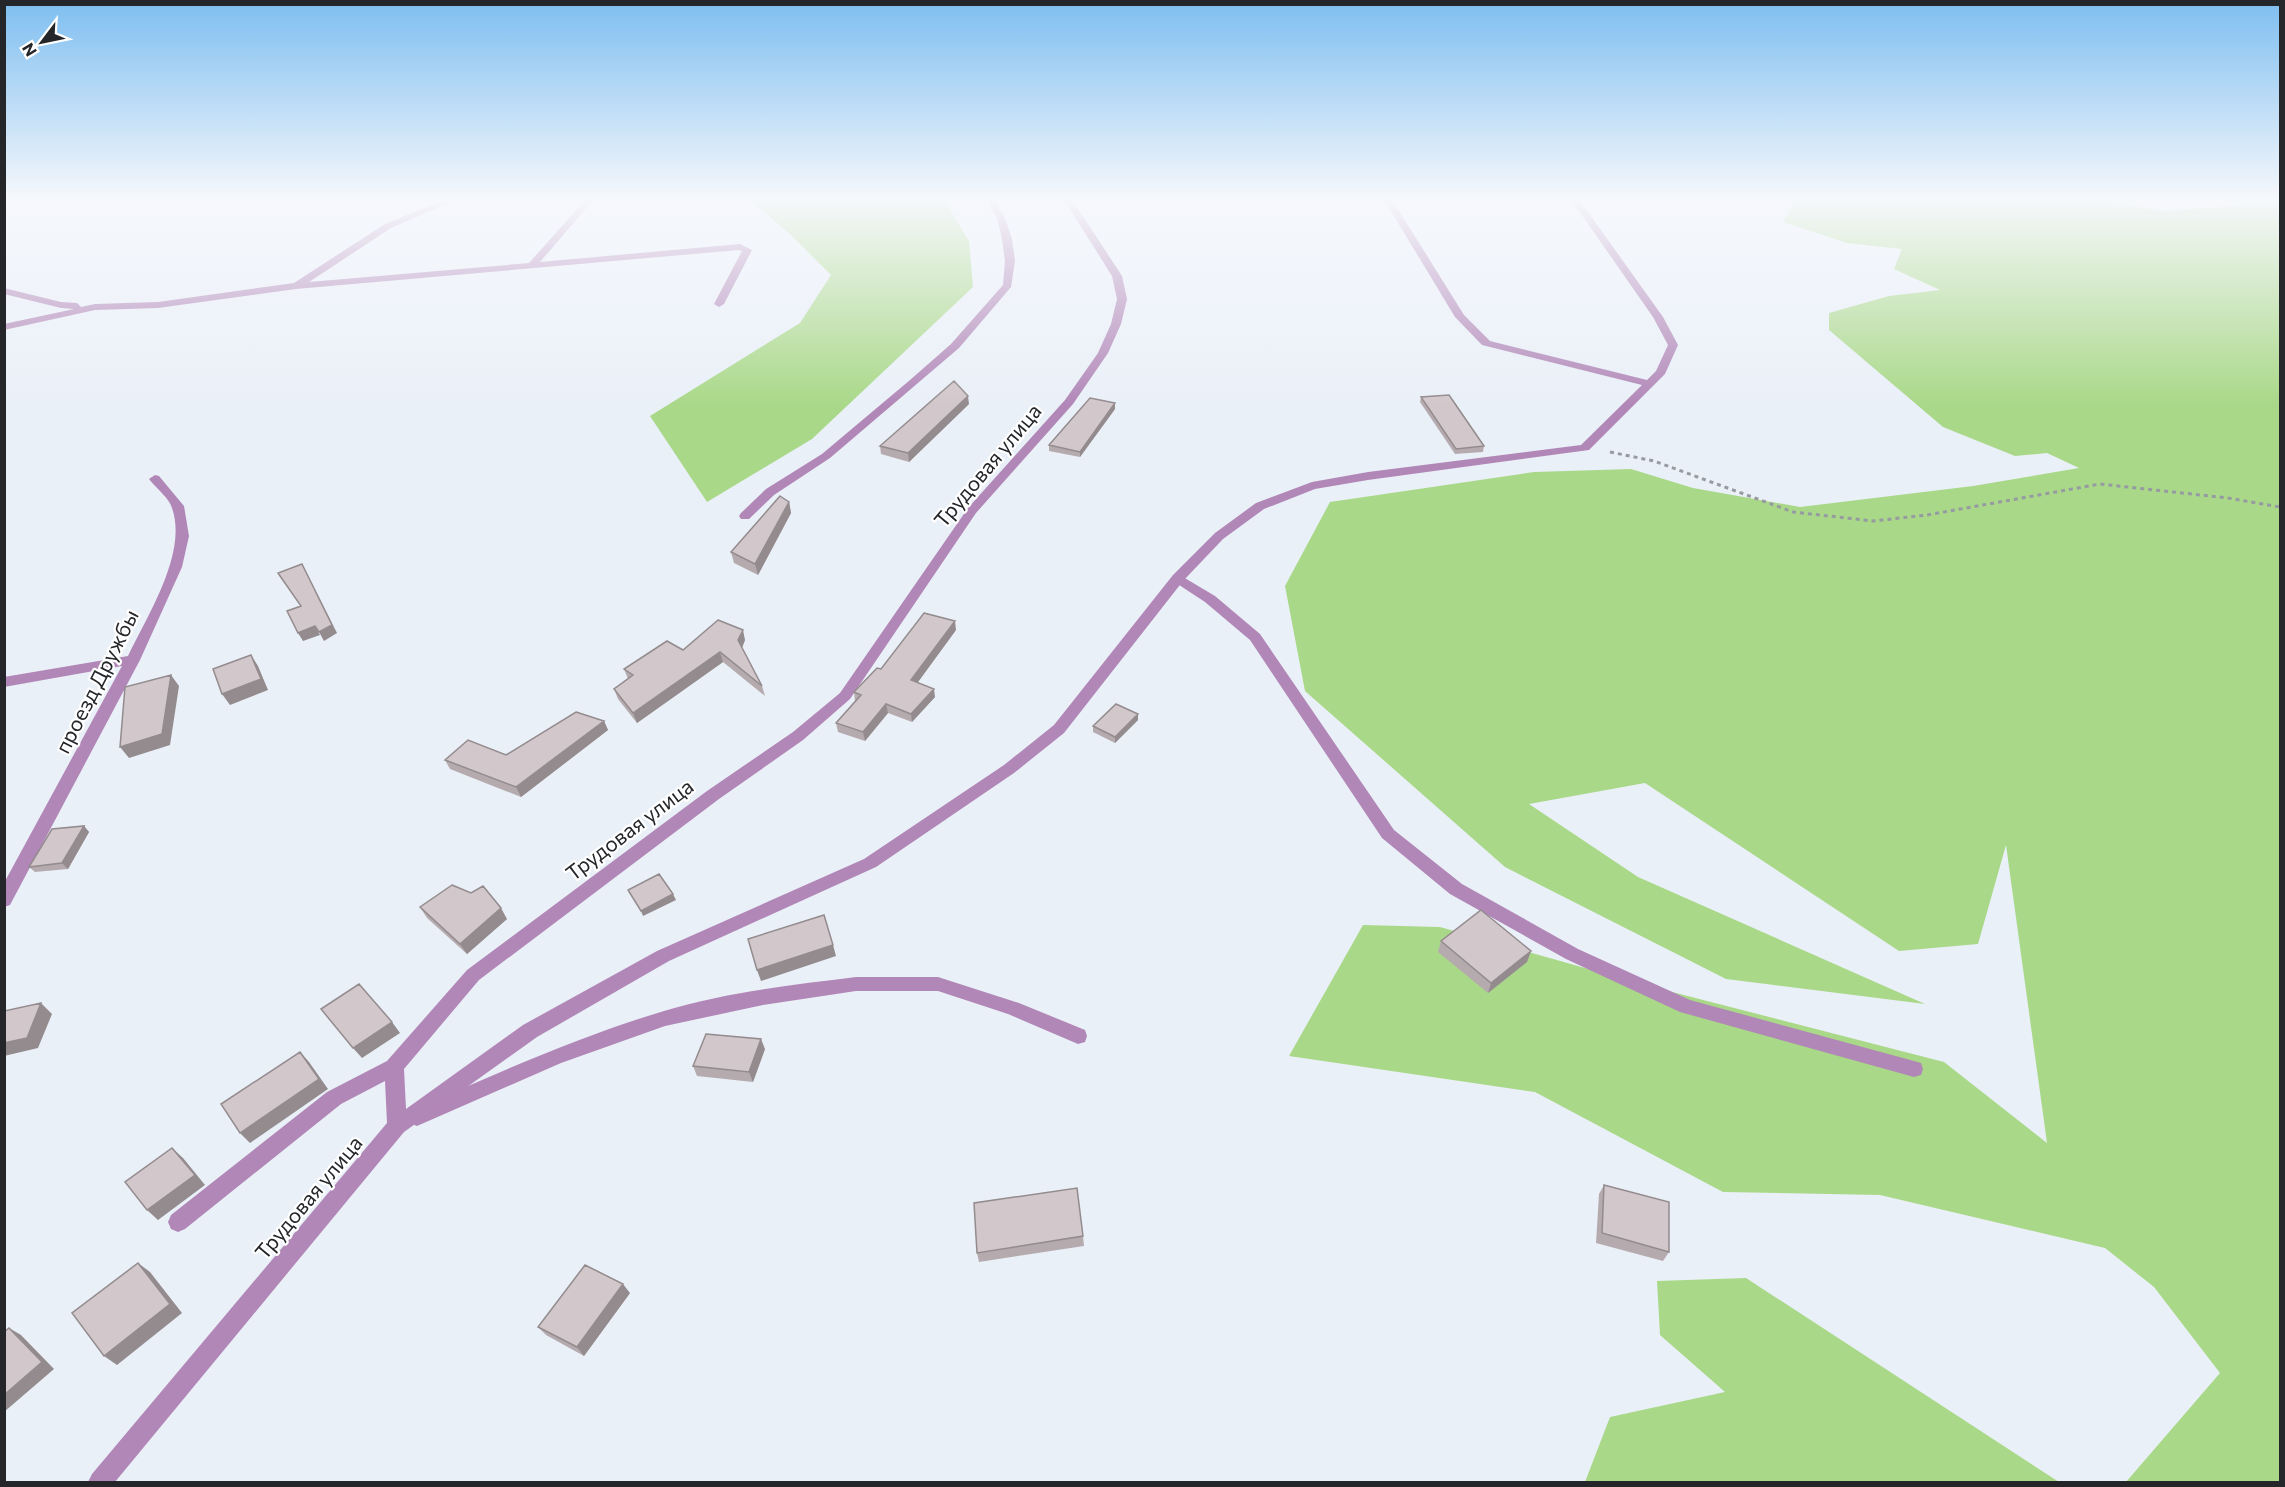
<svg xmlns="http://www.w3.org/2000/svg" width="2285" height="1487" font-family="Commissioner,sans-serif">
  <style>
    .green { fill: #a9d888 }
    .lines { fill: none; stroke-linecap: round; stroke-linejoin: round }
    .path { stroke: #969aa1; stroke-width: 3; stroke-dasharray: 4 4; stroke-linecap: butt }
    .service { fill: #b187b7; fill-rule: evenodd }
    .minor { fill: #b187b7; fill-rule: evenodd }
    .wall { fill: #b5abaf }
    .shaded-wall { fill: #938b8e }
    .building { fill: #d2c7cb; stroke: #938b8e; stroke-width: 1.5 }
    .labels { text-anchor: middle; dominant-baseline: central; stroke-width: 4.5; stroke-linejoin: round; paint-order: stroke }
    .street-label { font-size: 21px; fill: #24262a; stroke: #fff }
  </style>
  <rect width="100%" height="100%" fill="#eaf0f8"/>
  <!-- green -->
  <path class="green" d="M 747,198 L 943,198 L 969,241 L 973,287 L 812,439 L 707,502 L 650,416 L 800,323 L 831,275 L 790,234 Z
    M 1797,198 L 2085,198 L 2162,211 L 2280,203 L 2280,1482 L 2126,1482 L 2220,1373 L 2154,1287 L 2105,1248 L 1880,1195 L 1723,1192 L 1535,1092 L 1289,1056 L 1363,925 L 1440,927 L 1645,985 L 1944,1062 L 2047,1143 L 2006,845 L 1978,944 L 1899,951 L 1645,783 L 1529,804 L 1638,877 L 1925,1004 L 1726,979 L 1505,867 L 1305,691 L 1285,586 L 1330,502 L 1534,472 L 1631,469 L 1693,488 L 1800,507 L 1973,486 L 2079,468 L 2047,453 L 2015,456 L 1943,427 L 1829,330 L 1829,313 L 1889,296 L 1940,290 L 1894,269 L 1902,249 L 1847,243 L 1783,222 Z
    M 1746,1278 L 2059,1482 L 1585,1482 L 1610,1417 L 1725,1392 L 1660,1335 L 1657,1281 Z"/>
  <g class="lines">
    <!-- path -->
    <path class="path" d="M 1610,452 L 1654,461 L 1793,512 L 1873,521 L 1927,515 L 2100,484 L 2228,498 L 2280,507"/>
    <!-- service -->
    <path class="service" d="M 1178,574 L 1215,596 L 1260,634 L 1394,830 L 1462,884 L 1578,949 L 1690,1000 L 1914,1061 L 1921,1063 L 1923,1069 L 1921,1075 L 1914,1077 L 1680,1012 L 1566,959 L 1450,894 L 1382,838 L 1250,640 L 1205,602 L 1173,581 L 1171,578 Z
      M 856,977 L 938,977 L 1019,1003 L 1085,1030 L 1087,1036 L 1085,1042 L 1078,1044 L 1008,1014 L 938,991 L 856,991 L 763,1005 L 665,1026 L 561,1063 L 417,1126 L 410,1123 L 407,1117 L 410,1111 C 494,1075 577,1037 664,1011 C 726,992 792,985 856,977 Z"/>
    <!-- minor -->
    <path class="minor" d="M 449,198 L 460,198 L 391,228 L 309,282 L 529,263 L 587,198 L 595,198 L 540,262 L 740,244 L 752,250 L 724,304 L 719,307 L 714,304 L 742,251 L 739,250 L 296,289 L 158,308 L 95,310 L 4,330 L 4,324 L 74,309 L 61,308 L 4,294 L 4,288 L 61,302 L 77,303 L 81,307 L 95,304 L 158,302 L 294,283 L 385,224 Z
      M 985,198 L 993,198 L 1005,218 L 1012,239 L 1015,261 L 1011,287 L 959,348 L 830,458 L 774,495 L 749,519 L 741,519 L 739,516 L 741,513 L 766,489 L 822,454 L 910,380 L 951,344 L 1003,285 L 1005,261 L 1002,239 L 997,218 Z
      M 1063,198 L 1071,198 L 1122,276 L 1127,299 L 1121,324 L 1108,353 L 1073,404 L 976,513 L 850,699 L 803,740 L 719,799 L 479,980 L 404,1069 L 406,1109 L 523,1025 L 657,951 L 864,859 L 1004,765 L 1054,725 L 1173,575 L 1215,533 L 1256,503 L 1312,482 L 1368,472 L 1581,445 L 1642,385 L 1482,345 L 1455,317 L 1383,198 L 1391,198 L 1464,315 L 1490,341 L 1647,380 L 1656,371 L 1668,345 L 1653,317 L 1570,198 L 1578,198 L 1663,317 L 1678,345 L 1665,374 L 1589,450 L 1368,480 L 1315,489 L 1264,509 L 1223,539 L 1183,581 L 1064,733 L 1014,773 L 876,867 L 669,961 L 537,1037 L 404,1132 L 115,1482 L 88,1482 L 92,1474 L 387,1123 L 385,1081 L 341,1104 L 185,1229 L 178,1232 L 171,1229 L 168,1222 L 171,1215 L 327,1092 L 387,1061 L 467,970 L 707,791 L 793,732 L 840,693 L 968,508 L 1065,400 L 1098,353 L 1111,324 L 1117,299 L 1112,276 Z
      M 155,475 L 159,476 L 184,506 L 189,536 L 182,567 L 140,660 L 10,905 L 4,907 L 4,883 L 122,666 L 4,687 L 4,677 L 128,656 C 147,616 188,553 172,508 C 169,498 156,488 149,479 Z"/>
  </g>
  <!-- wall -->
  <path class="wall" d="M 1421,397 L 1484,446 L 1483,452 L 1455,454 L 1420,402 Z
    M 969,404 L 909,462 L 881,454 L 880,446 Z
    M 1115,409 L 1080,457 L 1049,451 L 1049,445 Z
    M 789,502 L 791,513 L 758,575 L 734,563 L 731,552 Z
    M 956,630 L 917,683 L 935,697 L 912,722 L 888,713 L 865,741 L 838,732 L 836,723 L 855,701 L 854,692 L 881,669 Z
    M 745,640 L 742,648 L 762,686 L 765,696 L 723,662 L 637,723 L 618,699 L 614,689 L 628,679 L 624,669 L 683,650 Z
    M 1138,720 L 1115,743 L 1093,732 L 1093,726 Z
    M 604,721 L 608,730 L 521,797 L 450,769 L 445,760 L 506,755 Z
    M 84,826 L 89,832 L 68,869 L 35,872 L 29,867 Z
    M 420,907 L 507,919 L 467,954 L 427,918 Z
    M 1441,941 L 1531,951 L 1527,962 L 1488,993 L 1438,952 Z
    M 765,1049 L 753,1082 L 697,1076 L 693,1066 Z
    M 1604,1185 L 1669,1252 L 1663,1261 L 1596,1243 L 1599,1194 Z
    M 1083,1236 L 1084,1246 L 979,1262 L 977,1253 Z
    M 630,1293 L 584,1356 L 546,1335 L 538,1327 Z"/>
  <!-- shaded-wall -->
  <path class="shaded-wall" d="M 968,396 L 969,404 L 909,462 L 908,453 Z
    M 1115,403 L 1115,409 L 1080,457 L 1080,452 Z
    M 789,502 L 791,513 L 758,575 L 755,564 Z
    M 302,564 L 337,633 L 324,641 L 319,632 Z
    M 955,621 L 956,630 L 913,689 L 911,680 Z
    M 315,626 L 320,635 L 303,641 L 298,633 Z
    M 743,630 L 745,640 L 741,650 L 738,640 Z
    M 720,652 L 723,662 L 637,723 L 633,713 Z
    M 251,655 L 258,666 L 268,690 L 230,705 L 222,694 Z
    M 171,675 L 179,686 L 170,745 L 129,758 L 120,747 Z
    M 934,689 L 935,697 L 912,722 L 911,714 Z
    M 886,704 L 888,713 L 865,741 L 863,732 Z
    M 1138,714 L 1138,720 L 1115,743 L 1115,737 Z
    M 604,721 L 608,730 L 521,797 L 516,787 Z
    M 84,826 L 89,832 L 68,869 L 62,863 Z
    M 673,894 L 676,900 L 643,916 L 641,911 Z
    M 501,908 L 507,919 L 467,954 L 460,944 Z
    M 833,945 L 836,956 L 761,981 L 757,970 Z
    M 1531,951 L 1527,962 L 1488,993 L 1491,983 Z
    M 41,1003 L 52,1014 L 38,1048 L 4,1056 L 4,1043 Z
    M 392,1022 L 400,1033 L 362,1058 L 353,1048 Z
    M 761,1039 L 765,1049 L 753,1082 L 749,1072 Z
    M 300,1052 L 309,1062 L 328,1089 L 250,1143 L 240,1133 Z
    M 172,1148 L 183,1158 L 205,1185 L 158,1220 L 147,1210 Z
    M 138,1263 L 150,1272 L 182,1313 L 117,1365 L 104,1356 Z
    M 623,1284 L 630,1293 L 584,1356 L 577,1347 Z
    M 9,1328 L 21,1335 L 54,1369 L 4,1412 L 4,1395 Z"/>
  <!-- building -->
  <path class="building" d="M 954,381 L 968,396 L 908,453 L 880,446 Z
    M 1449,395 L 1484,446 L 1456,449 L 1421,397 Z
    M 1090,398 L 1115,403 L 1080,452 L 1049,445 Z
    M 780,496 L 789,502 L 755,564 L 731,552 Z
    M 302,564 L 332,625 L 319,632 L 315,626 L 298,633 L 287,611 L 301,606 L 278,573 Z
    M 924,613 L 955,621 L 911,680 L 934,689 L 911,714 L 886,704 L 863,732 L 836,723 L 861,695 L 854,692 L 877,668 L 881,669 Z
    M 718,620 L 743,630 L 738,640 L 762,686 L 720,652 L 633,713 L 614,689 L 633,675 L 624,669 L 667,641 L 683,650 Z
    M 251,655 L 261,679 L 222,694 L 213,669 Z
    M 171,675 L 162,734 L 120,747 L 125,687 Z
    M 1116,704 L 1138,714 L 1115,737 L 1093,726 Z
    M 576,712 L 604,721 L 516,787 L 445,760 L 468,740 L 506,755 Z
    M 84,826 L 62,863 L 29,867 L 52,829 Z
    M 659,874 L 673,894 L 641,911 L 628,890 Z
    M 452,885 L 471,893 L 483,886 L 501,908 L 460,944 L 420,907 Z
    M 1481,910 L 1531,951 L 1491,983 L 1441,941 Z
    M 824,915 L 833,945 L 757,970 L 748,939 Z
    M 359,984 L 392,1022 L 353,1048 L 321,1009 Z
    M 41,1003 L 27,1038 L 4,1043 L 4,1011 Z
    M 706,1034 L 761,1039 L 749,1072 L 693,1066 Z
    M 300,1052 L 319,1079 L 240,1133 L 221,1104 Z
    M 172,1148 L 195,1175 L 147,1210 L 125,1182 Z
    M 1604,1185 L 1669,1202 L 1669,1252 L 1602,1233 Z
    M 1077,1188 L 1083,1236 L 977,1253 L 974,1203 Z
    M 138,1263 L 170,1304 L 104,1356 L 72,1313 Z
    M 585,1265 L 623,1284 L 577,1347 L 538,1327 Z
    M 9,1328 L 42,1362 L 4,1395 L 4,1332 Z"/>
  <!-- sky -->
  <linearGradient id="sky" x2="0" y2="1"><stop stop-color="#7ebef0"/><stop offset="0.49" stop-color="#f6f8fc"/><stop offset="1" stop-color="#f6f8fc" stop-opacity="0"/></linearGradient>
  <rect width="2285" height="406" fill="url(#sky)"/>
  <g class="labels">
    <!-- street labels -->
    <g class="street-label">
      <text transform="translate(987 465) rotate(-50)">Трудовая улица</text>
      <text transform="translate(96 681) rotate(-63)">проезд Дружбы</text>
      <text transform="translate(629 829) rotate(-37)">Трудовая улица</text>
      <text transform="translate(308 1197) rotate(-50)">Трудовая улица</text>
    </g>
  </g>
  <!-- border -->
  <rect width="2285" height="1487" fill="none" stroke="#24262a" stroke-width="12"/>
  <!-- north arrow -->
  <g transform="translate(42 42) rotate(238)" stroke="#ffffff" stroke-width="4.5" paint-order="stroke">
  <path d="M0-4.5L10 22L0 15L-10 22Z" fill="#24262a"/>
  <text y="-9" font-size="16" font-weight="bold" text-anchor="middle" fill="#24262a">N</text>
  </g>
</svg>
